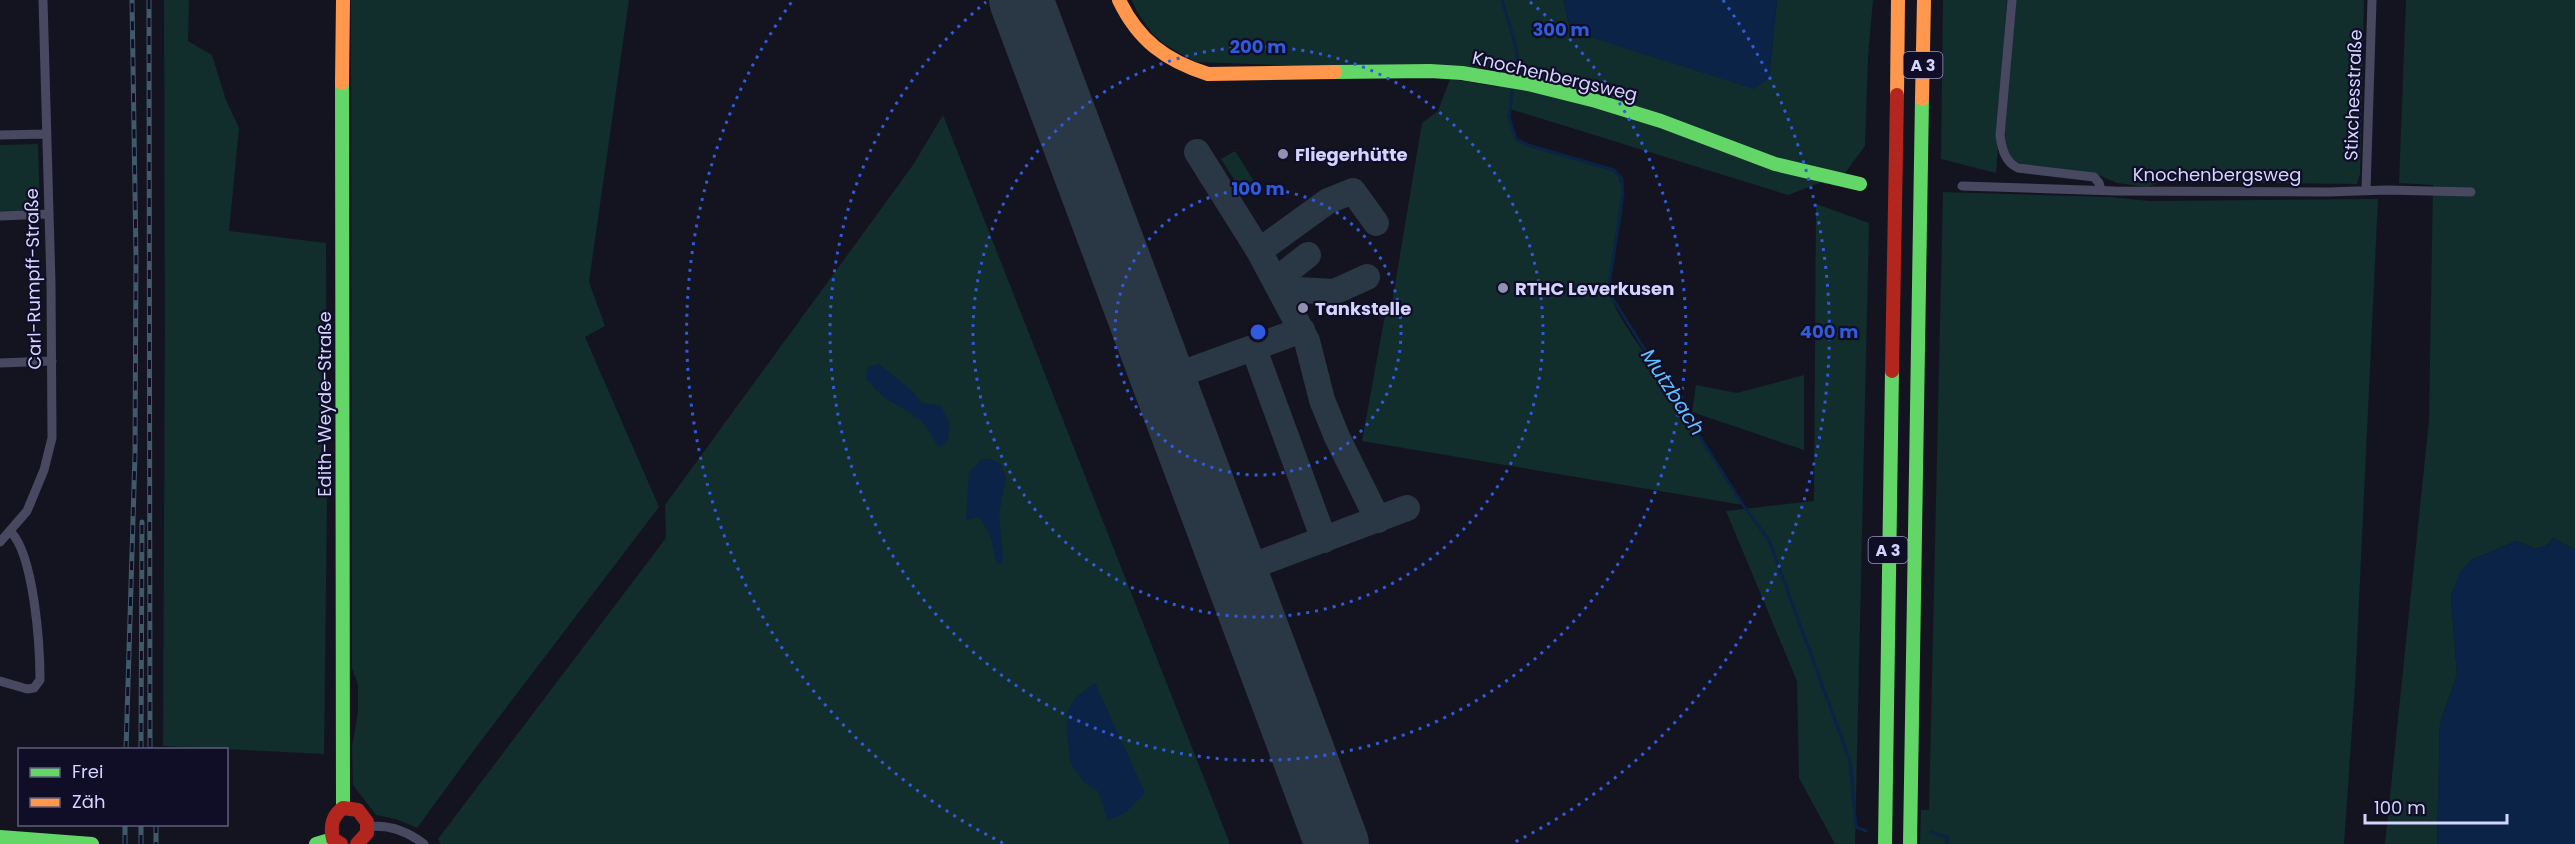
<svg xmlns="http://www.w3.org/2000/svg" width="2575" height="844" font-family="Poppins,sans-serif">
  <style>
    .green { fill: #112d2c }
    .water { fill: #0a2346 }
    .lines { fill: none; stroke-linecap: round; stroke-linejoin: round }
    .stream { stroke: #0a2346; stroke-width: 3 }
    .taxiway { stroke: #2a3745; stroke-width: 26 }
    .runway { stroke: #2a3745; stroke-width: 64 }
    .street { stroke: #484861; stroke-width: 9 }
    .fast { stroke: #63d668; stroke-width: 14 }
    .slow { stroke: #ff974d; stroke-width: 14 }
    .jam { stroke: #b3261e; stroke-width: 14 }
    .rail-casing { stroke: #405a6a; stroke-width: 5 }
    .rail { stroke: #100e26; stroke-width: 3; stroke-dasharray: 9; stroke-linecap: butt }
    .ring { fill: none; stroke: #2f5bdc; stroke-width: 3; stroke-dasharray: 3 6 }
    .poi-dot { fill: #9190b1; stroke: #100e26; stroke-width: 2 }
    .labels { text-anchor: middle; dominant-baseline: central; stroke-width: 4.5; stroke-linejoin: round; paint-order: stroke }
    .shield { fill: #100e26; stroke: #9a98be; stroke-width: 1.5 }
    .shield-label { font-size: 16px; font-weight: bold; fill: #d5d3ff }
    .street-label { font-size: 18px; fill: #d5d3ff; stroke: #100e26 }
    .poi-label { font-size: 18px; font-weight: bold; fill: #d5d3ff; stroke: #100e26; text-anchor: start }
    .water-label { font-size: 20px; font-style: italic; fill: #61bfff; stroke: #100e26 }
    .centre { fill: #2f5bdc; stroke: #100e26; stroke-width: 3 }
    .ring-label { font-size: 18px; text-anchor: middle; font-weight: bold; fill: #2f5bdc; stroke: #100e26; stroke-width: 4.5; stroke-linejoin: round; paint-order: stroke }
  </style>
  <rect width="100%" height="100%" fill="#141420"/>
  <!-- green -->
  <path class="green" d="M 164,0 L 189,0 L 188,41 L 212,55 L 226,100 L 239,128 L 229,231 L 326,243 L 327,501 L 324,754 L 163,746 L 165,329 Z
    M 351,0 L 629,0 L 589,282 L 605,326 L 585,337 L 659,507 L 474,750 L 417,828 L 396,819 L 376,815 L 353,785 L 352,747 L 358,712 L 358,685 L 352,668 Z
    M 1132,0 L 1563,0 L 1571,31 L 1662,58 L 1769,77 L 1777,0 L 1873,0 L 1868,56 L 1865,146 L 1845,173 L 1788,195 L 1510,109 L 1509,117 L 1516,139 L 1528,145 L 1614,170 C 1639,200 1603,258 1611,295 C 1614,311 1638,344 1648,358 C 1680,407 1713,455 1743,505 L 1362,441 L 1385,315 L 1391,309 L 1422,123 L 1438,111 L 1450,79 L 1498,87 L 1496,69 L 1407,64 L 1303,66 L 1195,62 L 1164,44 L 1152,33 L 1137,12 Z
    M 1943,0 L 2007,0 L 1996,173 L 1941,159 Z
    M 2016,0 L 2364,0 L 2360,174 L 2357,184 L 2158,182 L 2148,187 L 2117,183 L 2094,173 L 2025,165 L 2012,160 L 2007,152 L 2004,136 Z
    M 2406,0 L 2575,0 L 2575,550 L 2553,538 L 2546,546 L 2534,549 L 2517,541 L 2471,560 L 2451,595 L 2457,674 L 2440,724 L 2437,844 L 2385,844 L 2429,420 L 2433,185 L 2399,183 Z
    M 943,115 L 1230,844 L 441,844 L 438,839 L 666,538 L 665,505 L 913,165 Z
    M 38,144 L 40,210 L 0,211 L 0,145 Z
    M 1235,151 L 1254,181 L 1241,190 L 1221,159 Z
    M 1943,192 L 2111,197 L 2149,201 L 2378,199 L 2355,685 L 2344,844 L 1920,844 L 1921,810 L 1929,810 Z
    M 1816,204 L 1869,223 L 1855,844 L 1835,844 L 1799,778 L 1797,681 L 1726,511 L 1814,501 Z
    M 1804,375 L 1804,450 L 1692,412 L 1696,385 L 1737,393 Z"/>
  <!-- water -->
  <path class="water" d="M 1563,0 L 1777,0 L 1769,78 L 1754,89 L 1571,31 Z
    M 879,364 L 912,391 L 922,403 L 941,406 L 950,425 L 947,442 L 938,447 C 924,416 914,416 887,399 C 879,394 873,385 866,379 L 868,367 Z
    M 991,459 L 1000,464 L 1006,478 L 999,514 L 1003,558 L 1002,563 L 997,564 L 990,534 L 979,517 L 966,520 L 969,472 L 981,460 Z
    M 2553,538 L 2575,550 L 2575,844 L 2437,844 L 2440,724 L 2457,674 L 2451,595 L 2459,574 L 2471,560 L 2517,541 L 2534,549 L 2546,546 Z
    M 1095,683 L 1145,793 L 1125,813 L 1108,820 L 1098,791 L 1084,782 L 1070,762 L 1067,731 L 1067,712 L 1076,697 Z"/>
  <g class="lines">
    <!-- stream -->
    <path class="stream" d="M 1502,0 C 1508,23 1522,53 1516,77
      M 1513,86 L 1509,117 L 1516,139 L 1528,145 L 1614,170 L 1622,179 L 1623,194 L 1610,279 L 1611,296 L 1743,505 L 1769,540 L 1850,761 L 1856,827 L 1866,831
      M 1931,832 L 1947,837 L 1947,844"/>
    <!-- taxiway -->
    <path class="taxiway" d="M 1197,152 L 1259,251
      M 1376,223 L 1353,191 L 1328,201 L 1259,251 L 1307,341 L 1322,400 L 1337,437 L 1378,520
      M 1276,280 L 1308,255
      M 1281,289 L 1334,292 L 1367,277
      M 1254,349 L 1324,540
      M 1164,380 L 1302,330
      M 1236,572 L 1407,508"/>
    <!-- runway -->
    <path class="runway" d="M 1021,0 L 1337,844"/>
    <!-- street -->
    <path class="street" d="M 2012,0 L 2000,136 C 2002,149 2005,162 2018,168 L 2094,177 L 2099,183 L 2101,190
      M 0,135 L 47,134
      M 1962,186 L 2115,191 L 2328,192 L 2386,190 L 2471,192
      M 2366,190 L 2372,0
      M 0,216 L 48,214
      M 0,363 L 52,361
      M 0,542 L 27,511 L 44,470 L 52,438 L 51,284 L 43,0
      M 0,681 L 27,689 L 34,688 L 40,680 C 40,645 34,556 11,532
      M 368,827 C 389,824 408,832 424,844"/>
    <!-- fast -->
    <path class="fast" d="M 1335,72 L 1430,71 L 1462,73 L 1528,84 L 1596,101 L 1661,121 L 1775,164 L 1860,184
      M 342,83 L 343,808
      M 0,837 L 92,844
      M 316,844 L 333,839
      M 1885,844 L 1892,371
      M 1910,844 L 1922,99"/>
    <!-- slow -->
    <path class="slow" d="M 1119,0 C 1138,40 1166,61 1208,74 L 1335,72
      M 342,83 L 343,0
      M 1897,95 L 1898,0
      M 1922,99 L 1924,0"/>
    <!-- jam -->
    <path class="jam" d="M 1892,371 L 1897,95
      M 341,844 L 333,839 C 330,826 332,816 343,808 L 358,810 L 367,822 L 367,833 L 357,844"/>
    <defs>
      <path id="rail" d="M 149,0 L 150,750
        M 126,750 L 135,454 L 136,258 L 132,0
        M 141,750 L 142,522
        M 156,824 L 156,844
        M 125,844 L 125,824
        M 141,844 L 141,824"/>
    </defs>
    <!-- rail casing -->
    <use href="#rail" class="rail-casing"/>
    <!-- rail -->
    <use href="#rail" class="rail"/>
  </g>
  <!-- distance rings -->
  <g class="ring">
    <circle cx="1258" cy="332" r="143"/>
    <circle cx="1258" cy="332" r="285"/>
    <path d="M1530 2A428 428 0 1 1 986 2"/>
    <path d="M1003 843A571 571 0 0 1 793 0M1723 0A571 571 0 0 1 1513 843"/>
  </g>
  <!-- markers -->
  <g class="poi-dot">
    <circle cx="1283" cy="154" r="6"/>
    <circle cx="1503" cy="288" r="6"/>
    <circle cx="1303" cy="308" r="6"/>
  </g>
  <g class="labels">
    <!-- shield labels -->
    <g class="shield">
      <rect x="1903.5" y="52" width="39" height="26" rx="4.5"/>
      <rect x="1868.5" y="537" width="39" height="26" rx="4.5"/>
    </g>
    <g class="shield-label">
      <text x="1923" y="65">A 3</text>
      <text x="1888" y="550">A 3</text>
    </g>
    <!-- street labels -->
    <g class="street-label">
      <text transform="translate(1555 76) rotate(13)">Knochenbergsweg</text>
      <text transform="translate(2353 95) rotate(-88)">Stixchesstraße</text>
      <text x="2217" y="174">Knochenbergsweg</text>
      <text transform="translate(33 279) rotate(-91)">Carl-Rumpff-Straße</text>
      <text transform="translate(324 404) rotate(-90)">Edith-Weyde-Straße</text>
    </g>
    <!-- poi labels -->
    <g class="poi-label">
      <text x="1295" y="154">Fliegerhütte</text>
      <text x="1515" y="288">RTHC Leverkusen</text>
      <text x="1315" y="308">Tankstelle</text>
    </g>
    <!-- water labels -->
    <g class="water-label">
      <text transform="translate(1673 392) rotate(57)">Mutzbach</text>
    </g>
  </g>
  <circle cx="1258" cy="332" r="9" class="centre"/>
  <g class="ring-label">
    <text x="1561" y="36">300 m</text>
    <text x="1258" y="53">200 m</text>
    <text x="1258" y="195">100 m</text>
    <text x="1829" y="338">400 m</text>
  </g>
  <!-- legend -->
  <rect x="18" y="748" width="210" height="78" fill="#100e26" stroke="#5f5d7d" stroke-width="1.5"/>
  <rect x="30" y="768" width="30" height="9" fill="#63d668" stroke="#5f5d7d" stroke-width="1.5"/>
  <text x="72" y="778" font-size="18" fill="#d5d3ff">Frei</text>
  <rect x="30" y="798" width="30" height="9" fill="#ff974d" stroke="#5f5d7d" stroke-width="1.5"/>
  <text x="72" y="808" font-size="18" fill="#d5d3ff">Zäh</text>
  <!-- scale -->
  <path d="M2365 814v9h142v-9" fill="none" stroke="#d5d3ff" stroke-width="3"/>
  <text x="2374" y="814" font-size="18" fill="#d5d3ff" stroke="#100e26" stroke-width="4.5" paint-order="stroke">100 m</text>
</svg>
